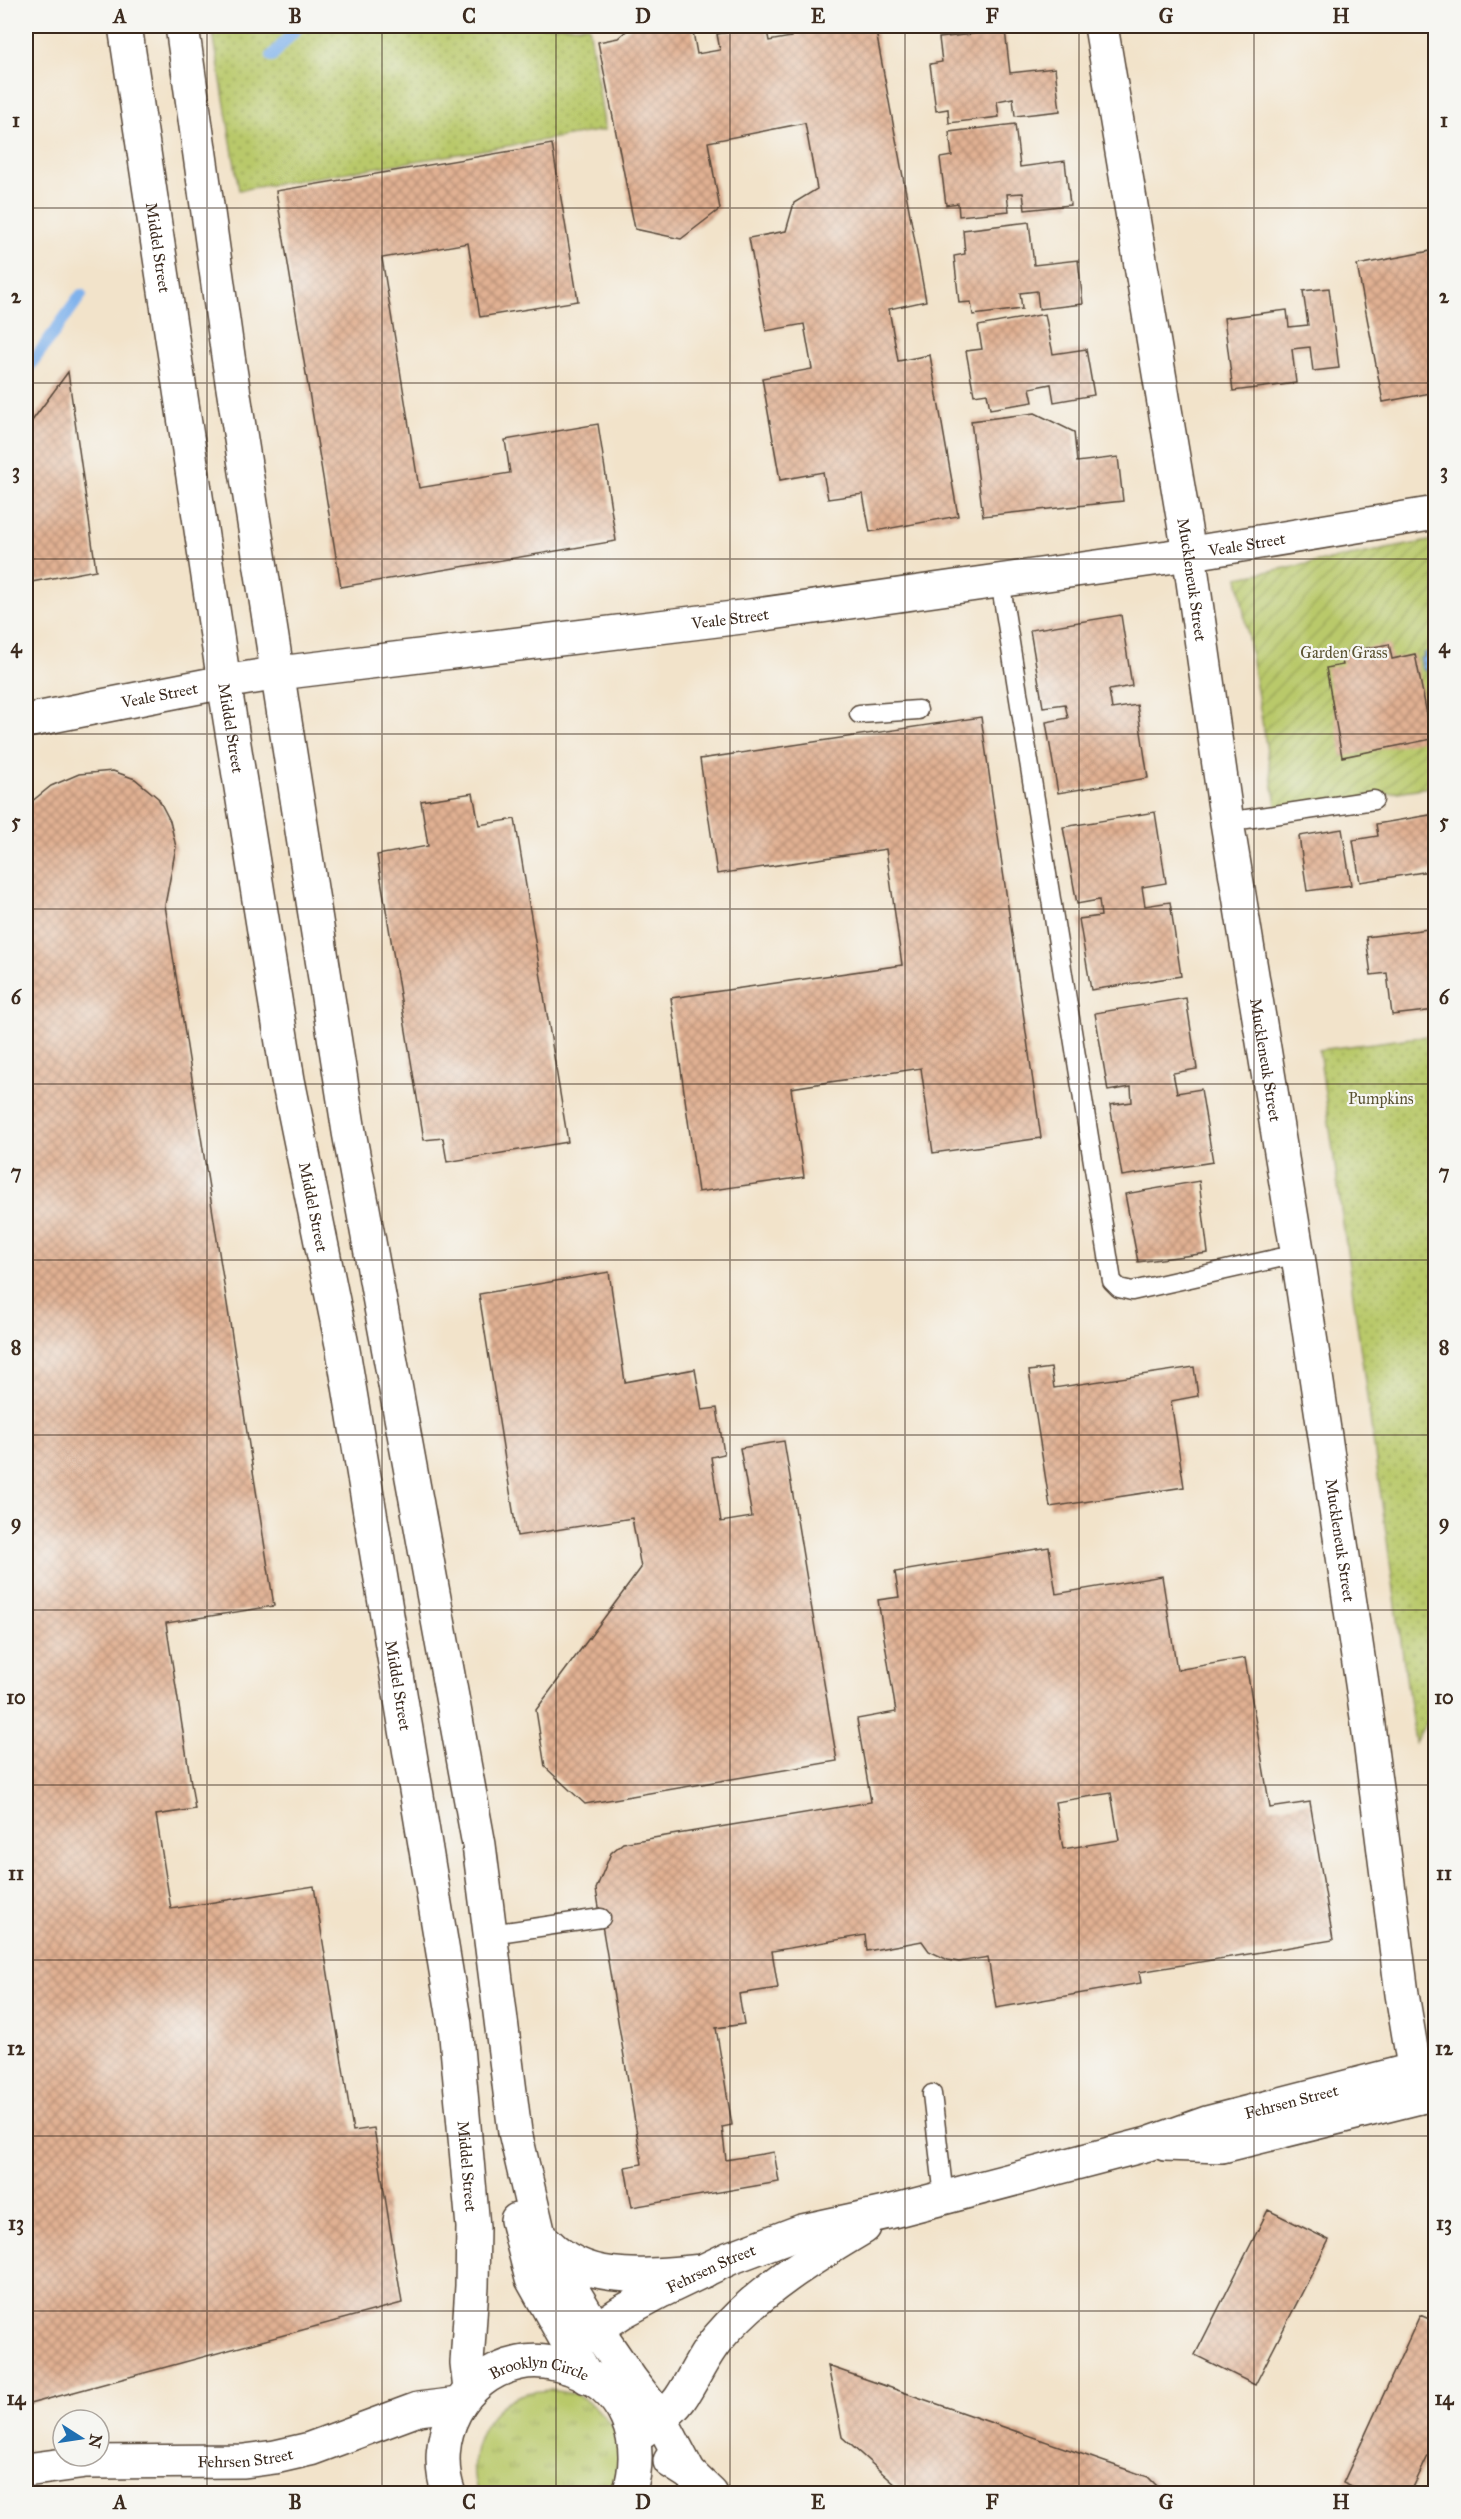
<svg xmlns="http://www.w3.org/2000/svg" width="1461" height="2519" font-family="'IM FELL Great Primer',serif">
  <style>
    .grass { fill: url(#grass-tufts); stroke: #7a7a44; stroke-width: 1.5 }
    .park { fill: url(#park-dots); stroke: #7a7a44; stroke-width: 1.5 }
    .garden { fill: url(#garden-furrows); stroke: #7a7a44; stroke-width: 1.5 }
    .water { fill: url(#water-rules); stroke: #5e6e85; stroke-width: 1.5 }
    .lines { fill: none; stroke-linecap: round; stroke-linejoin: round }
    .stream { stroke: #80b2ec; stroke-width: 12 }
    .building { fill: url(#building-cross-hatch); fill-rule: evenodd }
    .service-casing { stroke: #564638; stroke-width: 21 }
    .minor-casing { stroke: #564638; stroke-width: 36 }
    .primary-casing { stroke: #564638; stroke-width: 36 }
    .service { stroke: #fff; stroke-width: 18 }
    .minor { stroke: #fff; stroke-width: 33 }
    .primary { stroke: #fff; stroke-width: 33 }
    .grid { fill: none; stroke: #3b2a1e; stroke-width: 1.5; stroke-opacity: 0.55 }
    .labels { text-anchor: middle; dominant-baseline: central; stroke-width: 4.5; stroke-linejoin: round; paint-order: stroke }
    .street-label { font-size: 16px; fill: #3b2a1e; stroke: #f6f6f2 }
    .park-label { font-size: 16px; fill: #5a5231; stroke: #f6f6f2 }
    .neatline { fill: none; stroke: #3b2a1e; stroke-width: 2 }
    .grid-label { font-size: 20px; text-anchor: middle; font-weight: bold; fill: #3b2a1e }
  </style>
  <defs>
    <pattern id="grass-tufts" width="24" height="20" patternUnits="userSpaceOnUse" patternTransform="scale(1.5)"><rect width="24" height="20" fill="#b9c96b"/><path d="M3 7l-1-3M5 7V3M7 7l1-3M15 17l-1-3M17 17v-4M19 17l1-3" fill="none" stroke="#98a357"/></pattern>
    <pattern id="park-dots" width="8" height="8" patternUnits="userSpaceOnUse" patternTransform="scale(1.5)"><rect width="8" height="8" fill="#b9c96b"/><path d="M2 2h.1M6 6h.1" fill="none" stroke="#98a357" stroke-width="1.8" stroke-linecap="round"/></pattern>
    <pattern id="garden-furrows" width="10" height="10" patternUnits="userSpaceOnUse" patternTransform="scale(1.5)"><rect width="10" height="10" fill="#b9c96b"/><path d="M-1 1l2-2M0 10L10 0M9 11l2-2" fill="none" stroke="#98a357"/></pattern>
    <pattern id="water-rules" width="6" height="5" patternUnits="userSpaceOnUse" patternTransform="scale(1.5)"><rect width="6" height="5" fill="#80b2ec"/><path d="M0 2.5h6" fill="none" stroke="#6a91bf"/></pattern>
    <pattern id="building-cross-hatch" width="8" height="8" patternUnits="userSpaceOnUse" patternTransform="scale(1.5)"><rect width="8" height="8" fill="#e1b193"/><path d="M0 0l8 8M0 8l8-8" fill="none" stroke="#b89077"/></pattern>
  </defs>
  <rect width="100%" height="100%" fill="#f6f6f2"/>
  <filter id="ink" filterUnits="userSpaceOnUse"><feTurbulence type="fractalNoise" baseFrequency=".0167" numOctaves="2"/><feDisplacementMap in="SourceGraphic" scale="12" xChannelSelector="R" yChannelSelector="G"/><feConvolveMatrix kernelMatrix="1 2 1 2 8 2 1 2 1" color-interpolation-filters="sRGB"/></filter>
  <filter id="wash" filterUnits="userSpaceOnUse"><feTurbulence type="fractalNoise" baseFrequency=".008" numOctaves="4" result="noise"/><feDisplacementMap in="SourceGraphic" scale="24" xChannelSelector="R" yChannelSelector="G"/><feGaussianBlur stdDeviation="1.35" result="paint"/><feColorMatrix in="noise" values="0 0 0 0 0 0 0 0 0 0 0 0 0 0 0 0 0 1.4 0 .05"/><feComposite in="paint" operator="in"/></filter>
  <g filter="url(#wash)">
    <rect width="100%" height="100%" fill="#f2e3ca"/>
    <!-- grass -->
    <path class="grass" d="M 551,2390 L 575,2394 L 595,2407 L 612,2425 L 622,2449 L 617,2493 L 478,2494 C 464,2454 484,2404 527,2393 C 535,2391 543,2391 551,2390 Z"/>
    <!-- park -->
    <path class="park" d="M 212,26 L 589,26 L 605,130 L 239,190 Z
      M 1435,1035 L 1436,1705 L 1415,1742 L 1319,1050 Z"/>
    <!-- garden -->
    <path class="garden" d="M 1435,540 L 1435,786 L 1277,811 L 1238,577 Z"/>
    <!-- water -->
    <path class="water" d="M 1435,651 L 1436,651 L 1435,715 L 1427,670 L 1423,670 L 1420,658 L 1424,657 L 1423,653 Z"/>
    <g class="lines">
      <!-- stream -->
      <path class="stream" d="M 272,56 L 299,26
        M 26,371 L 81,295"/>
    </g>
    <g id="blocks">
      <!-- building -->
      <path class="building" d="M 632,26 L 692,26 L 697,54 L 720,50 L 717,34 L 762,26 L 766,26 L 769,41 L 791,37 L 789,26 L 875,26 L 926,301 L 889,309 L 898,361 L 930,355 L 958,516 L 870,532 L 863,494 L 828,499 L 823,472 L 780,480 L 762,378 L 812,369 L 804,324 L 766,331 L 749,238 L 786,231 L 794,203 L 817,189 L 805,123 L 708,142 L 720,209 L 681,239 L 635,229 L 598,42 L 618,38 Z
        M 934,26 L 965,26 L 965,27 L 934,31 Z
        M 1005,30 L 1010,73 L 1055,68 L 1060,111 L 1015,116 L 1013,98 L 997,101 L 999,117 L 949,123 L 948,109 L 936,111 L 930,64 L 942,62 L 939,38 Z
        M 1015,124 L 1020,167 L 1065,161 L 1070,205 L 1025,210 L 1023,193 L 1007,194 L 1009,211 L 959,216 L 958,203 L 946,205 L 940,158 L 952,156 L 949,132 Z
        M 552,144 L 578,301 L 480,317 L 468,243 L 382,258 L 419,488 L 510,473 L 505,440 L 598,424 L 616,541 L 341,587 L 276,191 Z
        M 1029,222 L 1034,265 L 1078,260 L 1083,304 L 1039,309 L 1037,291 L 1020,293 L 1022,309 L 973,315 L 971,302 L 959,303 L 954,256 L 965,254 L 963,230 Z
        M 1436,250 L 1436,392 L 1383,402 L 1357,265 Z
        M 1329,288 L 1339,368 L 1313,371 L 1310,347 L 1292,349 L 1296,383 L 1233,391 L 1224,318 L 1287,310 L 1289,327 L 1308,325 L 1303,291 Z
        M 1045,314 L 1053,354 L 1086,349 L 1094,395 L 1054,402 L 1051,384 L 1030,388 L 1033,402 L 990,409 L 987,393 L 974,395 L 966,351 L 982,349 L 978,326 Z
        M 68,372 L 96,570 L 26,583 L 26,429 Z
        M 1035,413 L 1074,432 L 1077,462 L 1118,457 L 1123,501 L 983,516 L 971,421 Z
        M 1121,615 L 1132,686 L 1109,690 L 1112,709 L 1137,705 L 1148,778 L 1058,793 L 1046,722 L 1068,718 L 1065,704 L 1043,707 L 1030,630 Z
        M 1389,644 L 1392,659 L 1415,654 L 1432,739 L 1342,757 L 1326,668 L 1343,665 L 1340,653 Z
        M 981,717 L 1041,1138 L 933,1153 L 921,1068 L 791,1088 L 804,1177 L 698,1192 L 671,998 L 902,965 L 886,849 L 717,874 L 700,759 Z
        M 113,771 L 135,779 L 158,798 L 170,821 L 176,847 L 165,905 L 274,1606 L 166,1623 L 195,1809 L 156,1815 L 171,1909 L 314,1886 L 353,2131 L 374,2128 L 402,2303 L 26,2405 L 26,806 L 51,786 L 79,774 Z
        M 473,793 L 479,825 L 515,819 L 568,1142 L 447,1162 L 443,1138 L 424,1140 L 377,855 L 428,846 L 421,801 Z
        M 1155,812 L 1166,883 L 1142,887 L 1145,906 L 1170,902 L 1181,976 L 1091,990 L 1079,919 L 1101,916 L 1099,900 L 1077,904 L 1063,827 Z
        M 1436,814 L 1436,870 L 1360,882 L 1353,840 L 1378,836 L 1376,824 Z
        M 1342,829 L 1351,885 L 1307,891 L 1299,836 Z
        M 1436,928 L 1436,1010 L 1392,1015 L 1387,973 L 1371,975 L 1366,937 Z
        M 1186,998 L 1197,1069 L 1173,1073 L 1177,1093 L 1201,1089 L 1213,1162 L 1122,1176 L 1110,1105 L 1132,1102 L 1131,1087 L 1108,1091 L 1095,1013 Z
        M 1199,1181 L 1208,1253 L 1138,1262 L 1125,1194 Z
        M 609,1272 L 625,1382 L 695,1369 L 702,1410 L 717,1408 L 724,1454 L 711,1457 L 721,1522 L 752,1517 L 740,1448 L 784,1441 L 837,1761 L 585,1804 L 545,1767 L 536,1710 L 641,1568 L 632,1518 L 517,1536 L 479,1294 Z
        M 1194,1367 L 1198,1396 L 1171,1401 L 1184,1487 L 1050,1507 L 1029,1371 L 1051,1368 L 1054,1388 Z
        M 1049,1547 L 1056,1594 L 1162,1576 L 1177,1670 L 1245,1658 L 1270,1808 L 1310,1802 L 1333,1940 L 1139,1972 L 1141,1983 L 996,2008 L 988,1957 L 959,1962 L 948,1960 L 929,1951 L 922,1941 L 867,1951 L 865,1935 L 772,1951 L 778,1988 L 739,1994 L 744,2024 L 716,2028 L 732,2125 L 722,2127 L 726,2160 L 774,2152 L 779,2182 L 632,2207 L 625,2167 L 642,2164 L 596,1889 L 611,1853 L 623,1843 L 871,1802 L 857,1719 L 896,1712 L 878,1600 L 899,1597 L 895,1572 ZM 1111,1793 L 1119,1840 L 1063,1849 L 1055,1802 Z
        M 1268,2210 L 1329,2240 L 1255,2385 L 1195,2355 Z
        M 1420,2315 L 1436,2322 L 1436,2439 L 1410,2494 L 1367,2494 L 1343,2483 Z
        M 828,2366 L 1148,2477 L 1165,2494 L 906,2494 L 842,2437 Z"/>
    </g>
  </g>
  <g filter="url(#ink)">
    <use href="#blocks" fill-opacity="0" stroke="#564638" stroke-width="1.5"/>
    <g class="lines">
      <defs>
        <path id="service" d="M 1000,580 L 1112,1281 L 1119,1288 L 1132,1291 L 1279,1258 L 1298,1256
          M 859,714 L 918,710
          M 1227,822 L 1374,800
          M 491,1934 L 601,1918
          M 932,2094 L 944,2197"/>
        <g id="minor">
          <path id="s1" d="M 1101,26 L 1189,553 L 1227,822 L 1298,1256 L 1367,1717 L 1402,1994 L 1419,2097"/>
          <path id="s2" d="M 26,721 L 224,682 L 279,673 L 750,616 L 1168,557 L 1436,513"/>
          <path d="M 1165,2144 L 1222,2146 L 1436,2093"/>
          <path id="s3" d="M 572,2345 L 622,2312 L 661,2291 L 730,2258 L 802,2231 L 889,2212 L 1148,2144 L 1207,2123 L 1436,2064"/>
          <path d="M 638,2434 C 653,2424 670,2413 680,2399 C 694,2379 703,2355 719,2337 C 759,2290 812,2258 864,2227"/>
          <path id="s4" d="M 26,2470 L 86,2462 L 244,2461 L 275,2457 L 310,2449 L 418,2409 L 459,2404"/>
        </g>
        <g id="primary">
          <path id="s5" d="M 125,26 L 224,682 L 288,1080 L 343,1350 L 455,2025 L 473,2227 L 472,2286 L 467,2363 L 470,2390"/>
          <path d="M 182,26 L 228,356 L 349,1132 L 479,1845 L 515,2132 L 539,2235 L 596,2329 L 631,2380 L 660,2418 L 689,2473"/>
          <path d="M 517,2220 L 532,2279 L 587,2377"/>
          <path d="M 547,2243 C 589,2286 650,2275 704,2271"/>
          <path d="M 670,2461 L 689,2473 L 711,2494"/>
          <path id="s6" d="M 449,2494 C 429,2438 461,2375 520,2363 C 538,2359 554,2363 570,2368 C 626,2387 646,2440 629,2494"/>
        </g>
      </defs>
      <!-- service casing -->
      <use href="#service" class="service-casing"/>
      <!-- minor casing -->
      <use href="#minor" class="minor-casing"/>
      <!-- primary casing -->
      <use href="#primary" class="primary-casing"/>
      <!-- service -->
      <use href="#service" class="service"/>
      <!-- minor -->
      <use href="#minor" class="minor"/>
      <!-- primary -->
      <use href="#primary" class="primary"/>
    </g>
  </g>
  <!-- grid -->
  <path class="grid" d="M 207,26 L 207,2494M 382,26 L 382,2494M 556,26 L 556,2494M 730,26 L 730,2494M 905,26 L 905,2494M 1079,26 L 1079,2494M 1254,26 L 1254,2494M 26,208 L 1436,208M 26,383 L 1436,383M 26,559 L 1436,559M 26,734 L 1436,734M 26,909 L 1436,909M 26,1084 L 1436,1084M 26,1260 L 1436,1260M 26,1435 L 1436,1435M 26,1610 L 1436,1610M 26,1785 L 1436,1785M 26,1960 L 1436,1960M 26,2136 L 1436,2136M 26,2311 L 1436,2311"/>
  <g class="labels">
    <!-- street labels -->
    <g class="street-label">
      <text stroke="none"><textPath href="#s5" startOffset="224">Middel Street</textPath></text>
      <text stroke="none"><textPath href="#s2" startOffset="1234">Veale Street</textPath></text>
      <text stroke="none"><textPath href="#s1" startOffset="561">Muckleneuk Street</textPath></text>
      <text stroke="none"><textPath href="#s2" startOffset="712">Veale Street</textPath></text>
      <text stroke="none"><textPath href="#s2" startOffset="136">Veale Street</textPath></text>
      <text stroke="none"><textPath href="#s5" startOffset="710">Middel Street</textPath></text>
      <text stroke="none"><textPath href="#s1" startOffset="1047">Muckleneuk Street</textPath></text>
      <text stroke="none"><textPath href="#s5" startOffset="1196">Middel Street</textPath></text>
      <text stroke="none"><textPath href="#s1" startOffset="1533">Muckleneuk Street</textPath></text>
      <text stroke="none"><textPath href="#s5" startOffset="1682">Middel Street</textPath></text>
      <text stroke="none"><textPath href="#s3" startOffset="764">Fehrsen Street</textPath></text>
      <text stroke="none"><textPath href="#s5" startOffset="2168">Middel Street</textPath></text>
      <text stroke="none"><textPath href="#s3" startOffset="159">Fehrsen Street</textPath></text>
      <text stroke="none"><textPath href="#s6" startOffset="188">Brooklyn Circle</textPath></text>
      <text stroke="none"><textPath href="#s4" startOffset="220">Fehrsen Street</textPath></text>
    </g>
    <!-- park labels -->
    <g class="park-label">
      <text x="1344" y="652">Garden Grass</text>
      <text x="1381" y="1098">Pumpkins</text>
    </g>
  </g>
  <!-- margin -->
  <rect width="1461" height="2519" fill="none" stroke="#f6f6f2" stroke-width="66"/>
  <!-- north arrow -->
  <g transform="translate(81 2438) rotate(102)"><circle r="28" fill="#f6f6f2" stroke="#aba49d" stroke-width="1.5"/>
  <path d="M0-4.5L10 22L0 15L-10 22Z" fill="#1f6fb2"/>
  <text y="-9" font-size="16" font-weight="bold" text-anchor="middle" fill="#3b2a1e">N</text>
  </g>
  <rect x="33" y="33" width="1395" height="2453" class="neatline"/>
  <g class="grid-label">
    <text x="120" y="23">A</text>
    <text x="295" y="23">B</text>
    <text x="469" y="23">C</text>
    <text x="643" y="23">D</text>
    <text x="818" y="23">E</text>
    <text x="992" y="23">F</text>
    <text x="1166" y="23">G</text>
    <text x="1341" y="23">H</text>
    <text x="16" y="127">1</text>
    <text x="1444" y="127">1</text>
    <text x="16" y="303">2</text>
    <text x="1444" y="303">2</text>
    <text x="16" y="478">3</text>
    <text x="1444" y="478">3</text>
    <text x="16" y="653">4</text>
    <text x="1444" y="653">4</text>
    <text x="16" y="828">5</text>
    <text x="1444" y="828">5</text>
    <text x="16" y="1004">6</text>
    <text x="1444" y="1004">6</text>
    <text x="16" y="1179">7</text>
    <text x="1444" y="1179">7</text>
    <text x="16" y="1354">8</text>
    <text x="1444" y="1354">8</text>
    <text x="16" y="1529">9</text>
    <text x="1444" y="1529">9</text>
    <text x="16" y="1704">10</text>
    <text x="1444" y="1704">10</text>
    <text x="16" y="1880">11</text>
    <text x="1444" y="1880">11</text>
    <text x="16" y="2055">12</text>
    <text x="1444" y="2055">12</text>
    <text x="16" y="2230">13</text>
    <text x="1444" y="2230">13</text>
    <text x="16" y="2405">14</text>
    <text x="1444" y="2405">14</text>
    <text x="120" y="2509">A</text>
    <text x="295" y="2509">B</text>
    <text x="469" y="2509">C</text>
    <text x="643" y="2509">D</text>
    <text x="818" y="2509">E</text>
    <text x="992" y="2509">F</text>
    <text x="1166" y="2509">G</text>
    <text x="1341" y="2509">H</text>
  </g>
</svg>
